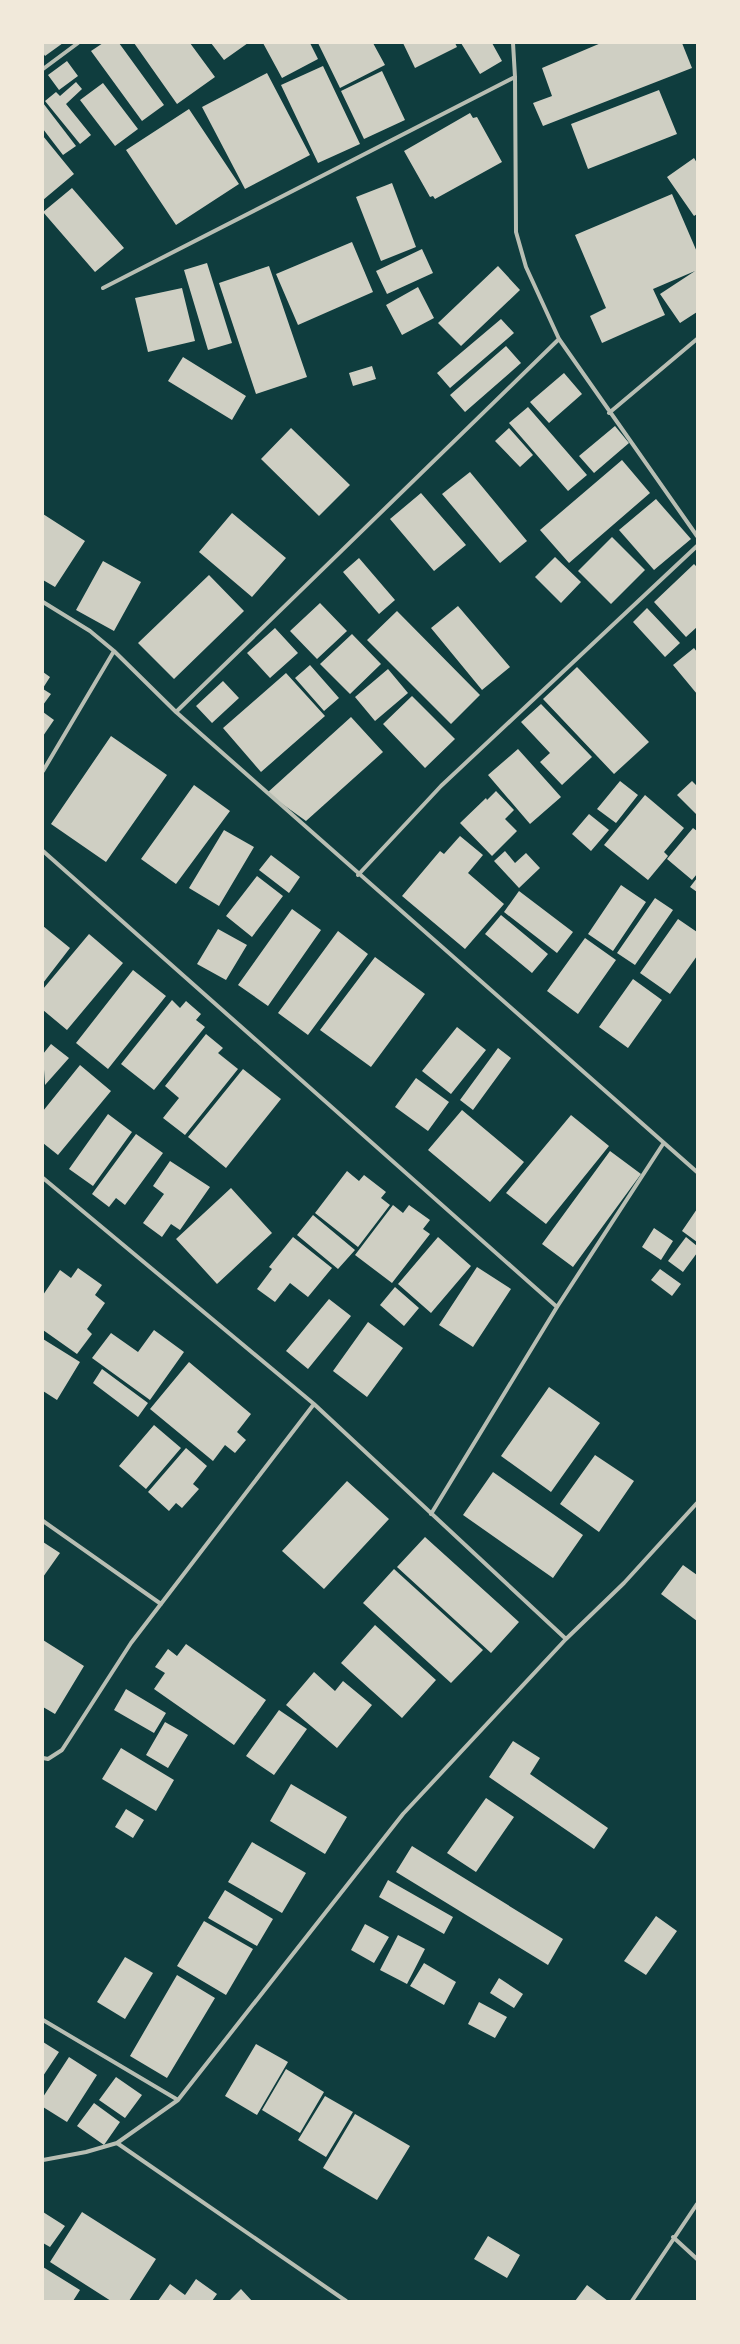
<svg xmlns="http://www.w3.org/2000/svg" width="740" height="2344" font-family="'Asap Condensed',sans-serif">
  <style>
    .building { fill: #cfcfc3 }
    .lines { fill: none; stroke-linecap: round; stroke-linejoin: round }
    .minor { stroke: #b8beb3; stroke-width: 4 }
  </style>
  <rect width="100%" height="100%" fill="#0f3d3e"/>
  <!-- building -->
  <path class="building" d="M 43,43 L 63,43 L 45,56 L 43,53 Z
    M 103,43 L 119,43 L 164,105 L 142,121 L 91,51 Z
    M 134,43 L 190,43 L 215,77 L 177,104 Z
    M 211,43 L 248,43 L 224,60 Z
    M 263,43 L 310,43 L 318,59 L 282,78 Z
    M 318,43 L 373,43 L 385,65 L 340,88 Z
    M 403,43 L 455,43 L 457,47 L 415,68 Z
    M 461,43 L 492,43 L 502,61 L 480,74 Z
    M 601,43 L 682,43 L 692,68 L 543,126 L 533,103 L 552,96 L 542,68 Z
    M 67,61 L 78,76 L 59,90 L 48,75 Z
    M 323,66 L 360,144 L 318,163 L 281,85 Z
    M 382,71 L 405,120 L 364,139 L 341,91 Z
    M 267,73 L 310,155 L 245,189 L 202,107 Z
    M 76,82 L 82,89 L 66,104 L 91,135 L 80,144 L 45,101 L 56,92 L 60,96 Z
    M 103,83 L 138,129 L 115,146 L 80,100 Z
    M 659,90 L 677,134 L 588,169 L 571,124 Z
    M 43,103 L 76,146 L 63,155 L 43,129 Z
    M 189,109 L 239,184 L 176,225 L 126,150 Z
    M 470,113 L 473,118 L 477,117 L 502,162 L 435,199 L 433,196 L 430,197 L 404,151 Z
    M 43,136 L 74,174 L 43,200 Z
    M 694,158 L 697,163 L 697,214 L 694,216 L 667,177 Z
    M 392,183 L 416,247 L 381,261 L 356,197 Z
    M 72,188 L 124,248 L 95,272 L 43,212 Z
    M 672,194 L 697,252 L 697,312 L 680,323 L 660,294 L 695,271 L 653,289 L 665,315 L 602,343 L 590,316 L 606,308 L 575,235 Z
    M 352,242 L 373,292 L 298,325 L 276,274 Z
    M 422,249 L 433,273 L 387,294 L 376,271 Z
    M 207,263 L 232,343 L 208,350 L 184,270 Z
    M 269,266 L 307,377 L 256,394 L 219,283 Z
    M 498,266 L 520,290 L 461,346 L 438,323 Z
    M 418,287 L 434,318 L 402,335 L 386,305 Z
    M 182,288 L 195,341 L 148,352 L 135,298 Z
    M 501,319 L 514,333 L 450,388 L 437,373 Z
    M 506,346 L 521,363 L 465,412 L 450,395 Z
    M 183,357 L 246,396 L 232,420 L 168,381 Z
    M 372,366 L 376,379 L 353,386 L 349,373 Z
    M 564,373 L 582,394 L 549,423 L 530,402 Z
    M 528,407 L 587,475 L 568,491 L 509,423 Z
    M 615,426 L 629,443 L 594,473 L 579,456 Z
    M 291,428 L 350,485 L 319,516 L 261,459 Z
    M 509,428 L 533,455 L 520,467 L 495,441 Z
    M 622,460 L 650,493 L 569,563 L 540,530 Z
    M 470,472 L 527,541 L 500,563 L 442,494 Z
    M 421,493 L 466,545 L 434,571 L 390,519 Z
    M 656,499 L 691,539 L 654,570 L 619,530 Z
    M 232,513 L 286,558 L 252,597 L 199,552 Z
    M 43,514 L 85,541 L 55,587 L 43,580 Z
    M 612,537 L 645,570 L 611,604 L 578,571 Z
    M 555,557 L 581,582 L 561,603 L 535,577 Z
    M 359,558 L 395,600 L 379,614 L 343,572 Z
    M 103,561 L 141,582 L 114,631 L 76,610 Z
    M 694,564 L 697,567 L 697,627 L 686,637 L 654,602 Z
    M 209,575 L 244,611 L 174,679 L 138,643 Z
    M 320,603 L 347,631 L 317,659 L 290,631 Z
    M 458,606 L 510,667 L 482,690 L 431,628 Z
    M 647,608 L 680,643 L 665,657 L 633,622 Z
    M 397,611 L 480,695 L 451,724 L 367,640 Z
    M 275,628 L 298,653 L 270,678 L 247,653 Z
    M 352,634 L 381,664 L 350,694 L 320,664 Z
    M 694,648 L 697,652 L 697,694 L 673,665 Z
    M 310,665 L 339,698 L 324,711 L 295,678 Z
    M 577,667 L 649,742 L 614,774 L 543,699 Z
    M 388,669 L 408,693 L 375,721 L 355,697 Z
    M 43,672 L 50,677 L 43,688 Z
    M 286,673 L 325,716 L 261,772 L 223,728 Z
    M 223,681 L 239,698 L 212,723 L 196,706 Z
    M 43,689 L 51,694 L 43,705 Z
    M 412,696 L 455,739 L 425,768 L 383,724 Z
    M 541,704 L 592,757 L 562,785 L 540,762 L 550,753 L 521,722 Z
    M 43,712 L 54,720 L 43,736 Z
    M 351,717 L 383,752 L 306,821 L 267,793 Z
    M 111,736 L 167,775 L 106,862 L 51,824 Z
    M 518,749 L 561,797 L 530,824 L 488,775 Z
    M 620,781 L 638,795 L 616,823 L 597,809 Z
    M 692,781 L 697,786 L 697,815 L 677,795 Z
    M 194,785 L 230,811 L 176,884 L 141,859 Z
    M 496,791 L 514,810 L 505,819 L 517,831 L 492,856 L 460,823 L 486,798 L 487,800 Z
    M 645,795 L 684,828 L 664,852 L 668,856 L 648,880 L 604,845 Z
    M 589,814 L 609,830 L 591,851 L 572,834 Z
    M 693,828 L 697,831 L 697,874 L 692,880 L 667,859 Z
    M 224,830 L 254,847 L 219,906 L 189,888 Z
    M 460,836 L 483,855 L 468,873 L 504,904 L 465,949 L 402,896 L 440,851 L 444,854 Z
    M 505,851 L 515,863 L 526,853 L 540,868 L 519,888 L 494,861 Z
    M 271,855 L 300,877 L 289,893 L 259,870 Z
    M 257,876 L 283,896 L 252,937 L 226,916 Z
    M 697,878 L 697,892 L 690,887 Z
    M 621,885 L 646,902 L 613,951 L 588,934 Z
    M 519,891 L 573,932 L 557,953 L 504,912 Z
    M 655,898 L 673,910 L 635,965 L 617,953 Z
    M 292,909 L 321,930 L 268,1006 L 238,985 Z
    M 501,915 L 548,954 L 532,973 L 485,934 Z
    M 678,919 L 697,932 L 697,956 L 670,994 L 640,973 Z
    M 43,926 L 70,948 L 43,983 Z
    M 218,929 L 247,945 L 226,980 L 197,964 Z
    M 338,931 L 368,954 L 308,1035 L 278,1013 Z
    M 89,934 L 123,963 L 67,1030 L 43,1010 L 43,989 Z
    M 585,938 L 616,960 L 578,1014 L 547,991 Z
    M 375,957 L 425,994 L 371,1067 L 320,1030 Z
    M 133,970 L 166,996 L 108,1069 L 76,1043 Z
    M 633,979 L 662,1000 L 628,1048 L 599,1027 Z
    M 172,1000 L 180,1008 L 186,1001 L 201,1014 L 196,1020 L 205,1027 L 154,1090 L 121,1064 Z
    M 457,1027 L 486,1050 L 451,1094 L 422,1071 Z
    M 206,1034 L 223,1048 L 218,1053 L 238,1069 L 185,1135 L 163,1118 L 179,1098 L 165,1086 Z
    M 51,1044 L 69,1058 L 45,1085 L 43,1054 Z
    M 498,1048 L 511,1058 L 473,1110 L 460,1100 Z
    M 80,1065 L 111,1091 L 58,1155 L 43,1143 L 43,1111 Z
    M 243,1069 L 281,1099 L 226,1168 L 188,1137 Z
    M 416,1078 L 449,1102 L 428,1131 L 395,1107 Z
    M 462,1110 L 524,1162 L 490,1202 L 428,1150 Z
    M 108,1114 L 132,1132 L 93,1186 L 69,1169 Z
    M 571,1115 L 609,1146 L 546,1224 L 506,1193 Z
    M 136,1134 L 163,1153 L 125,1205 L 116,1198 L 109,1207 L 92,1194 Z
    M 610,1151 L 641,1174 L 573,1267 L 542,1244 Z
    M 170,1161 L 210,1187 L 180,1230 L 171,1224 L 162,1237 L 143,1223 L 164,1194 L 153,1186 Z
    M 347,1171 L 359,1181 L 364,1175 L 386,1192 L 381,1198 L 390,1205 L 358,1247 L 315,1213 Z
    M 231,1188 L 272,1233 L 217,1284 L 176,1239 Z
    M 393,1205 L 403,1213 L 409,1205 L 430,1220 L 423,1229 L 430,1234 L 392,1283 L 355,1255 Z
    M 697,1209 L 697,1242 L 682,1231 Z
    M 313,1215 L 355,1250 L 338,1269 L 297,1235 Z
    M 654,1228 L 673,1241 L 661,1260 L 642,1247 Z
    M 293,1237 L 332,1268 L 308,1297 L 290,1283 L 275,1302 L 257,1289 L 272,1269 L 269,1267 Z
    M 438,1237 L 471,1266 L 431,1313 L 398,1284 Z
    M 686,1237 L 697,1246 L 697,1253 L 683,1272 L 668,1261 Z
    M 477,1267 L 511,1289 L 473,1347 L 439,1325 Z
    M 78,1268 L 102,1285 L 95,1295 L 105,1303 L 87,1329 L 92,1334 L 77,1354 L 43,1330 L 43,1295 L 60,1270 L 71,1278 Z
    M 660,1269 L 681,1284 L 672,1296 L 651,1280 Z
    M 395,1287 L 419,1308 L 404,1326 L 380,1305 Z
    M 329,1299 L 351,1316 L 308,1369 L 286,1351 Z
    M 368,1322 L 403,1348 L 367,1397 L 333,1371 Z
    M 154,1330 L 184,1352 L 150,1400 L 92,1358 L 111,1333 L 138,1352 Z
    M 43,1339 L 80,1362 L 57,1400 L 43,1391 Z
    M 189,1362 L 251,1414 L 237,1432 L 246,1440 L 235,1453 L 225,1445 L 213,1461 L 150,1409 Z
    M 102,1369 L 148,1403 L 138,1417 L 93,1383 Z
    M 549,1387 L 600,1423 L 551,1492 L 501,1456 Z
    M 154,1425 L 181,1448 L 146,1489 L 119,1466 Z
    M 186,1448 L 207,1466 L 193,1484 L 199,1489 L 182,1508 L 176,1503 L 169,1511 L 148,1492 Z
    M 595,1455 L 634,1481 L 599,1532 L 560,1504 Z
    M 493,1472 L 583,1535 L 553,1578 L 463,1515 Z
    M 347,1481 L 389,1519 L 324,1589 L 282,1551 Z
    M 425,1537 L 519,1622 L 491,1653 L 397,1567 Z
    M 43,1542 L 60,1553 L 43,1577 Z
    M 683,1565 L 697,1575 L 697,1621 L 661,1594 Z
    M 394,1569 L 483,1650 L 451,1683 L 363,1603 Z
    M 375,1625 L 436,1680 L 402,1718 L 341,1663 Z
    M 43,1640 L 84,1666 L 55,1714 L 43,1707 Z
    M 186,1644 L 266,1700 L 234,1745 L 154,1689 L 165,1673 L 155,1667 L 168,1649 L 177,1656 Z
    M 314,1672 L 335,1691 L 343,1681 L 372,1705 L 337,1748 L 286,1705 Z
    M 126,1689 L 166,1713 L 154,1733 L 114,1710 Z
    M 279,1710 L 307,1729 L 274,1775 L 246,1756 Z
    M 165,1722 L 188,1735 L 168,1768 L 146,1755 Z
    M 513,1741 L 540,1758 L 530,1774 L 608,1828 L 594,1849 L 489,1777 Z
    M 121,1748 L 174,1780 L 156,1811 L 102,1779 Z
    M 291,1784 L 347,1817 L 325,1854 L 270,1821 Z
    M 486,1798 L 514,1817 L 476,1872 L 447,1853 Z
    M 126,1809 L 144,1820 L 133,1838 L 115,1827 Z
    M 252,1842 L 306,1873 L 282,1913 L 228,1882 Z
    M 412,1846 L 563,1939 L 548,1965 L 396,1872 Z
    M 388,1880 L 453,1917 L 444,1934 L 379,1897 Z
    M 225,1890 L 273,1919 L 257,1946 L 208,1918 Z
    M 656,1916 L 677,1931 L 646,1975 L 624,1961 Z
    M 204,1921 L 253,1949 L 226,1995 L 177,1966 Z
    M 365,1924 L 389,1937 L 374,1963 L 351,1950 Z
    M 398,1935 L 425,1949 L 407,1984 L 380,1970 Z
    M 125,1957 L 153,1973 L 125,2019 L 97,2002 Z
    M 424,1963 L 456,1982 L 444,2005 L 410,1986 Z
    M 177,1975 L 215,1998 L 167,2078 L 130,2056 Z
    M 499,1978 L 523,1994 L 514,2008 L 490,1993 Z
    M 479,2002 L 507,2017 L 495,2038 L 468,2024 Z
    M 43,2042 L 59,2052 L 43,2076 Z
    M 256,2044 L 288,2062 L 257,2115 L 225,2096 Z
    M 69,2057 L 97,2075 L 67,2122 L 43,2107 L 43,2097 Z
    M 286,2069 L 324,2092 L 300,2133 L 262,2110 Z
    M 116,2077 L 142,2095 L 125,2118 L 99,2100 Z
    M 325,2096 L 353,2112 L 326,2157 L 298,2140 Z
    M 94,2103 L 120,2122 L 104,2145 L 77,2126 Z
    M 355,2114 L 410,2146 L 377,2200 L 323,2168 Z
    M 43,2212 L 65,2226 L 50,2247 L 43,2243 Z
    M 82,2212 L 156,2259 L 129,2301 L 111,2301 L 50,2262 Z
    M 488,2236 L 520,2255 L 507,2278 L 474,2259 Z
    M 43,2267 L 80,2290 L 73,2301 L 43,2301 Z
    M 196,2279 L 217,2294 L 212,2301 L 158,2301 L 170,2284 L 185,2295 Z
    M 587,2285 L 608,2301 L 575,2301 Z
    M 241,2289 L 252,2301 L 229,2301 Z"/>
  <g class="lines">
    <!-- minor -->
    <path class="minor" d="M 513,43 L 515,77 L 516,232 L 526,267 L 559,339 L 697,536
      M 43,69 L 78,43
      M 103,288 L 515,77
      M 609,413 L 697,339
      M 43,602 L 90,631 L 114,651 L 176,712 L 697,1172
      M 176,712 L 559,339
      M 43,771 L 114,651
      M 43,851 L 557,1307
      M 358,875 L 441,786 L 697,546
      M 43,1178 L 314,1404 L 566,1639
      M 431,1514 L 557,1307 L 663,1144
      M 43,1521 L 161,1604
      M 43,1758 L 48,1759 L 62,1750 L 131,1643 L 314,1404
      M 43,2020 L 178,2100
      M 117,2143 L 346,2301
      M 43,2160 L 86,2152 L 117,2143 L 178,2100 L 403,1814 L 566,1639 L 624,1583 L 697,1503
      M 673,2237 L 697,2259
      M 632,2301 L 697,2204"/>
  </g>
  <!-- border -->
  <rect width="740" height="2344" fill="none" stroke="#f1e9da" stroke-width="88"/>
</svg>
